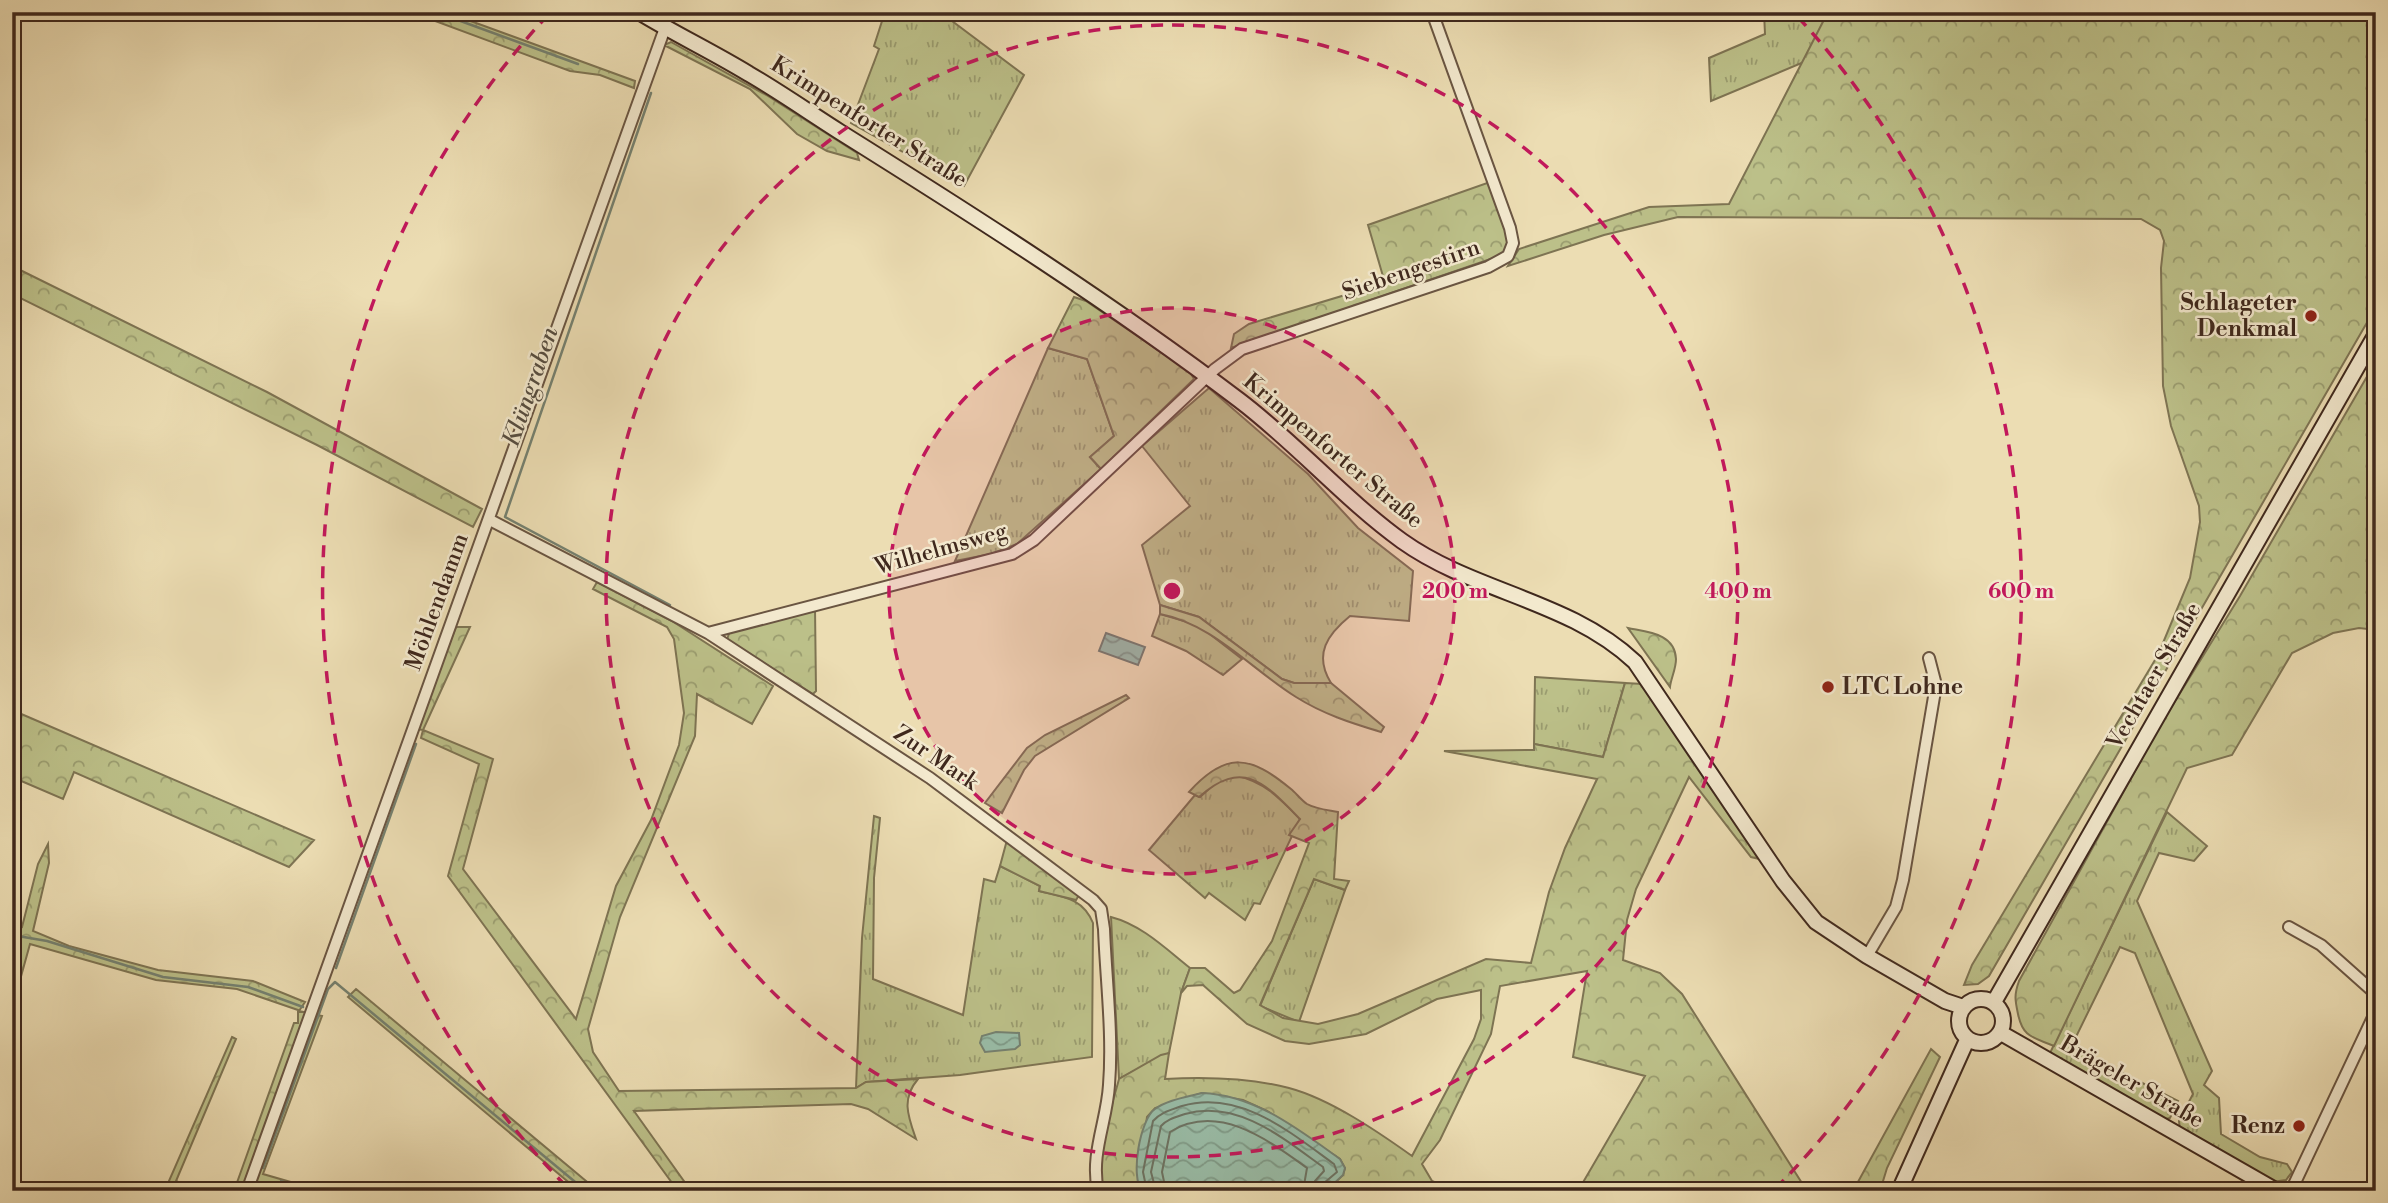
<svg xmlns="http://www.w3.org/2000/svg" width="2388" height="1203" font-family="'Libre Bodoni',serif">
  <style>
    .grass { fill: url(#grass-tufts); stroke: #7e7453; stroke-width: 2 }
    .forest { fill: url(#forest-crowns); stroke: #7e7453; stroke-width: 2 }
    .water { fill: url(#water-waves); stroke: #758170; stroke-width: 2 }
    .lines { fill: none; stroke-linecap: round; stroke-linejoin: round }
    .shore { stroke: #6c7262; stroke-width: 2 }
    .stream { stroke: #758170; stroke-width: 2.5 }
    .street-casing { stroke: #6a5542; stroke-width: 14 }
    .secondary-casing { stroke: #3f281d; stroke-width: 18 }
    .street { stroke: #f3e9ce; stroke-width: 10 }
    .secondary { stroke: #f3e9ce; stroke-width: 14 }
    .ring { fill: none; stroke: #c2185b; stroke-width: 3.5; stroke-dasharray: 12 9 }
    .poi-dot { fill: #8f2418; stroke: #f3e9ce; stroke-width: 2.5 }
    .labels { text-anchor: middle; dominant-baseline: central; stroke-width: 5; stroke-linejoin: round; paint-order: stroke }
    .street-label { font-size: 23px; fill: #3f281d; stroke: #f3e9ce }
    .poi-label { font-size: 23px; font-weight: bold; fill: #3f281d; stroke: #f3e9ce; text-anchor: end }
    .water-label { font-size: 24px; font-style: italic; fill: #564d40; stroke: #f3e9ce }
    .centre { fill: #c2185b; stroke: #f3e9ce; stroke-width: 3.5 }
    .ring-label { font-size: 21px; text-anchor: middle; font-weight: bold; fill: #c2185b; stroke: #f3e9ce; stroke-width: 5; stroke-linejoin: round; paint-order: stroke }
  </style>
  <defs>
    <pattern id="grass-tufts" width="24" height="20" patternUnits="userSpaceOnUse" patternTransform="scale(1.75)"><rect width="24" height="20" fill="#bcc089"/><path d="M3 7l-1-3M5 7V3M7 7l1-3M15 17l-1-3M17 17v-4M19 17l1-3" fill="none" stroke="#9a9c6f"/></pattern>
    <pattern id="forest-crowns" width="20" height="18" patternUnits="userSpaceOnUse" patternTransform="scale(1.75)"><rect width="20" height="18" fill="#bcc089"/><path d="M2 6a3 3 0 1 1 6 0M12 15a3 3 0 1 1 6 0" fill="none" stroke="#9a9c6f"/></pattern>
    <pattern id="water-waves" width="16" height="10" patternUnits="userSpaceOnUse" patternTransform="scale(1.75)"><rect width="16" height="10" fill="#99bda8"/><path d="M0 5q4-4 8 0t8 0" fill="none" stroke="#7e9a88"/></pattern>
  </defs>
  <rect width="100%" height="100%" fill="#ecddb3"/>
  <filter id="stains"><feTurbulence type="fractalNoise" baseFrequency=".00286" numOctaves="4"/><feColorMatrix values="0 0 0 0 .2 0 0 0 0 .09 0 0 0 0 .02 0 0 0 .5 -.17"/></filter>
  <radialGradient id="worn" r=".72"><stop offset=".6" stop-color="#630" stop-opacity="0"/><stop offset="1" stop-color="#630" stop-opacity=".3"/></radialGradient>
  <!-- grass -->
  <path class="grass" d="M 880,12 L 940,12 L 1024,75 L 964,186 L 851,123 L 879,49 L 874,46 L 883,18 Z
    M 1764,12 L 1828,12 L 1804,62 L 1711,101 L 1709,58 L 1765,34 Z
    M 1048,348 L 1087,359 L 1114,436 L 1090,457 L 1101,469 L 1017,544 L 991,554 L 955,561 Z
    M 1209,388 L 1308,474 L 1358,528 L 1413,571 L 1409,621 L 1350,616 C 1328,634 1313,654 1331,683 L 1294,683 L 1282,679 L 1199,617 L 1160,605 L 1142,545 L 1190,506 L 1142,446 Z
    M 1160,614 L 1198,625 L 1242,659 L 1223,675 L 1186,651 L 1152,636 Z
    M 1535,677 L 1625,683 L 1603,757 L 1534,744 Z
    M 1238,776 C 1265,782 1281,800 1300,819 L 1260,904 L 1254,903 L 1245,920 L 1209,893 L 1205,898 L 1149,850 L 1195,795 L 1200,797 L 1218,781 Z
    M 2167,812 L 2207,846 L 2194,861 L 2159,853 L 2137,901 L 2212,1071 L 2204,1085 L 2219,1098 L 2221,1134 L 2260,1157 L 2287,1164 L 2292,1172 L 2286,1180 L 2272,1182 L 2180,1130 L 2179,1121 L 2193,1094 L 2135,953 L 2120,947 L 2071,1047 L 2178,1101 L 2170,1118 L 2161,1120 L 2049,1055 Z
    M 874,816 L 880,818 L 874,878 L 873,979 L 963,1015 L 984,879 L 995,882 L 1000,866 L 1040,886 L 1039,891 C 1064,897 1083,898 1093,923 L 1092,1057 L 960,1075 L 866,1082 L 856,1088 L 862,938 Z
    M 1314,879 L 1345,890 L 1299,1022 L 1260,1006 Z
    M 1111,917 C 1142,925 1166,949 1190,968 L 1181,993 L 1169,1053 L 1119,1079 Z"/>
  <!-- forest -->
  <path class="forest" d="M 411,12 L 446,12 L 635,81 L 634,88 L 600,75 L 570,71 Z
    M 1828,12 L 2376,12 L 2376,307 L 1989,976 L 1978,984 L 1964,985 L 1972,965 L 2158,655 L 2190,578 L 2200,522 L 2199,506 L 2171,426 L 2163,386 L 2161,268 L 2164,241 L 2160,230 L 2141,219 L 1678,217 L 1604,235 L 1508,266 L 1519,249 L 1649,207 L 1729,204 Z
    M 671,42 L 768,96 L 857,153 L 859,160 L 827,151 L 797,134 L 750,89 L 664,45 Z
    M 1490,182 L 1509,242 L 1505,254 L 1231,348 L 1234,334 L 1249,324 L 1385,283 L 1368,225 Z
    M 12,266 L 267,392 L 482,509 L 473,527 L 317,445 L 12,294 Z
    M 1074,297 L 1086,301 L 1190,372 L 1194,379 L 1101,469 L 1090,457 L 1114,436 L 1087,359 L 1048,348 Z
    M 2376,361 L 2376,630 L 2359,628 L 2333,633 L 2292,653 L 2232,755 L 2187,768 L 2054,1046 C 2033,1037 2023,1038 2018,1014 C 2015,1000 2014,995 2019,981 L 2161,724 L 2240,596 Z
    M 597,582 L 672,621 L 773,686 L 752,724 L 697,694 L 695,736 L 620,917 L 588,1029 L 593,1052 L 619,1091 L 856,1088 L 866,1082 L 918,1079 C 901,1099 908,1116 916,1139 L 868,1109 L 851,1104 L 634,1111 L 691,1191 L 678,1191 L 448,876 L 479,764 L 421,738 L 423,730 L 416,729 L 456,627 L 470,627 L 423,730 L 493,759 L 463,869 L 576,1019 L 616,886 L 651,820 L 679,745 L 684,713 L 674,639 L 667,627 L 593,589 Z
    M 1160,605 L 1199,617 L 1282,679 L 1294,683 L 1331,683 L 1384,727 L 1381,732 C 1351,723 1323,714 1296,697 C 1251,669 1213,624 1160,614 Z
    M 815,608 L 816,691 L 813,694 L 727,640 L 730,630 Z
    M 1628,628 C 1647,632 1675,633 1676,659 C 1676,669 1671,678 1670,687 Z
    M 1625,683 L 1643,684 L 1759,859 L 1751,857 L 1689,777 L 1636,889 L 1627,920 L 1623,960 L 1660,973 L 1682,994 L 1807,1191 L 1578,1191 L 1645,1076 L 1573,1057 L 1587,971 L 1500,986 L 1491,1034 L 1440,1140 L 1422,1164 L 1432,1181 L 1454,1191 L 1326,1191 L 1343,1175 L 1345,1168 L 1340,1159 L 1267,1111 L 1243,1100 L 1202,1093 L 1155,1108 L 1147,1117 L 1138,1186 L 1142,1191 L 1101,1191 C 1093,1155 1110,1114 1119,1079 L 1161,1055 L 1169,1053 L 1165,1079 C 1204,1077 1251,1078 1289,1088 C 1330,1099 1377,1131 1412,1156 L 1474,1039 L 1481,1019 L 1481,990 L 1437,999 L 1366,1034 L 1309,1044 L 1285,1041 L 1247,1024 L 1203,985 L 1187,986 L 1181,993 L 1190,968 L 1205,968 L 1234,993 L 1240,990 L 1272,941 L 1309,843 L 1289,835 L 1300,819 C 1265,783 1243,758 1199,797 L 1189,792 C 1226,751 1250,755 1291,789 C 1296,793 1301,800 1307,804 C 1316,809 1328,810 1338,812 L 1334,879 L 1349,881 L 1345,890 L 1314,879 L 1260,1005 L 1283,1018 L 1318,1024 L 1358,1014 L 1486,959 L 1531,963 L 1549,892 L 1565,848 L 1597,779 L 1444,751 L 1534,750 L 1534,744 L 1603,757 Z
    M 1126,695 L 1129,698 L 1035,756 L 1024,770 L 1002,813 L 985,803 L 1027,748 L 1045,735 Z
    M 12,710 L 314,840 L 289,867 L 74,772 L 63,799 L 12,777 Z
    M 1007,840 L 1079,895 L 1076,900 L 1039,891 L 1040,886 L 1000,866 Z
    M 48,844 L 49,863 L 33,931 L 69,946 L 158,970 L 253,981 L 305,1002 L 299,1011 L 322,1016 L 263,1174 L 322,1191 L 234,1191 L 294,1023 L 298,1023 L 298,1010 L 237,989 L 156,980 L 30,944 L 12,1009 L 12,971 L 18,943 L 12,941 L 12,925 L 22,927 L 38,864 Z
    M 356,989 L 598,1191 L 579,1191 L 348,997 Z
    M 232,1037 L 236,1039 L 176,1181 L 196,1191 L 165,1190 Z
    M 1931,1049 L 1940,1057 L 1887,1168 L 1880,1191 L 1853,1191 Z"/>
  <!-- water -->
  <path class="water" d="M 1106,633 L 1145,647 L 1138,665 L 1099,651 Z
    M 996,1032 L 1019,1033 L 1020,1045 L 1015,1049 L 985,1052 L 980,1043 L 982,1036 Z
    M 1202,1093 C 1255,1095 1298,1129 1340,1159 L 1345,1168 L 1343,1175 L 1326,1191 L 1142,1191 C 1130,1177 1140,1119 1155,1109 C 1167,1100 1187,1097 1202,1093 Z"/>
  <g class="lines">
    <!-- shore -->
    <path class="shore" d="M 1147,1191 L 1143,1172 L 1153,1121 C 1161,1112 1171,1110 1182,1106 C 1239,1089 1290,1132 1334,1164 L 1337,1172 L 1324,1183 L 1322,1191
      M 1156,1191 L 1151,1172 L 1161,1126 C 1167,1119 1176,1117 1185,1114 C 1237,1099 1283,1138 1323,1167 L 1324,1171 L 1315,1181 L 1313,1191
      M 1166,1191 L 1162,1172 L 1170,1132 C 1218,1102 1268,1140 1307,1168 L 1303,1191"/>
    <!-- stream -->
    <path class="stream" d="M 436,12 L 578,64
      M 654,12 L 666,20
      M 651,93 L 505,517 L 670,605
      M 12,935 L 47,941 L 163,977 L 248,987 L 303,1007
      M 336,968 L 416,744
      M 263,1168 L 328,989 L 335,982 L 586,1191
      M 281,1181 L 313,1191"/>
    <defs>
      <path id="street" d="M 490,520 L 708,633 L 930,778 L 1093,900 L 1101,909 L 1104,929 C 1106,980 1113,1034 1109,1085 C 1107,1121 1090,1154 1098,1191
        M 708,633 L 1012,554 L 1034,540 L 1215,369 L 1242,349 L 1488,267 L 1508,256 L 1513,243 L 1510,228 L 1432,12
        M 2289,927 L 2321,945 L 2376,994
        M 1867,956 L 1896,907 L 1903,880 L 1936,685 L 1929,658
        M 247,1191 L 665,28
        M 2291,1191 L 2376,1011"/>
      <path id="secondary" d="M 639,12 C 675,34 713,52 749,74 C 780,92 810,113 840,132 C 976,217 1111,303 1239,400 C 1296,443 1344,499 1402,541 C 1475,593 1569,600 1635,662 L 1783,881 L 1816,922 L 1867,956 L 1945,1001 L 1963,1007
        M1959 1021a22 22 0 1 1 44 0a22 22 0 1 1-44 0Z
        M 1994,1002 L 2376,334
        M 2001,1033 L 2277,1191
        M 1899,1191 L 1967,1040"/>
    </defs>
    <!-- street casing -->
    <use href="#street" class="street-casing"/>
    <!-- secondary casing -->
    <use href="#secondary" class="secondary-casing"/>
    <!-- street -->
    <use href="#street" class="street"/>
    <!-- secondary -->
    <use href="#secondary" class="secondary"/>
  </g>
  <!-- distance rings -->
  <circle cx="1172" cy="591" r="283" fill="#c2185b" fill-opacity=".12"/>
  <g class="ring">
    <circle cx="1172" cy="591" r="283"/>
    <circle cx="1172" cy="591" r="566"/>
    <path d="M566 1186A849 849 0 0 1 546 17M1798 17A849 849 0 0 1 1778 1186"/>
  </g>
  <!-- markers -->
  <g class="poi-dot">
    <circle cx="2311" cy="316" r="7"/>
    <circle cx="1828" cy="687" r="7"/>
    <circle cx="2299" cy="1126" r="7"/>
  </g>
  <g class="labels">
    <!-- street labels -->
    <g class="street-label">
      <text transform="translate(869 122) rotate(32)">Krimpenforter Straße</text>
      <text transform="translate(1411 270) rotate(-19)">Siebengestirn</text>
      <text transform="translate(1333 451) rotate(40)">Krimpenforter Straße</text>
      <text transform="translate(941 549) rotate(-16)">Wilhelmsweg</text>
      <text transform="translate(437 602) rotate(-70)">Möhlendamm</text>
      <text transform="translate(2154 676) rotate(-60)">Vechtaer Straße</text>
      <text transform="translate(936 758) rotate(34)">Zur Mark</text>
      <text transform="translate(2132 1082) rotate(30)">Brägeler Straße</text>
    </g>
    <!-- poi labels -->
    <g class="poi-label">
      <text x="2297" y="303">Schlageter<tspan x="2297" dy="26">Denkmal</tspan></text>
      <text x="1842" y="687" text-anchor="start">LTC Lohne</text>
      <text x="2285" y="1126">Renz</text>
    </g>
    <!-- water labels -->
    <g class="water-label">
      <text transform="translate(531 387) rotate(-71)">Klüngraben</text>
    </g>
  </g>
  <circle cx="1172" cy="591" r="10" class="centre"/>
  <g class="ring-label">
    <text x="1455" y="598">200 m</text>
    <text x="1738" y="598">400 m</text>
    <text x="2021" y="598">600 m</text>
  </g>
  <!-- margin -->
  <rect width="2388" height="1203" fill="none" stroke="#ecddb3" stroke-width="42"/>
  <rect x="14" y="14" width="2360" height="1175" fill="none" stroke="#3f281d" stroke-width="3.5"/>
  <rect x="21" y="21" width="2346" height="1161" fill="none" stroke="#3f281d" stroke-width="2"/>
  <rect width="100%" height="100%" filter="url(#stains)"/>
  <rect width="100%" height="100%" fill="url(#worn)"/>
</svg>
